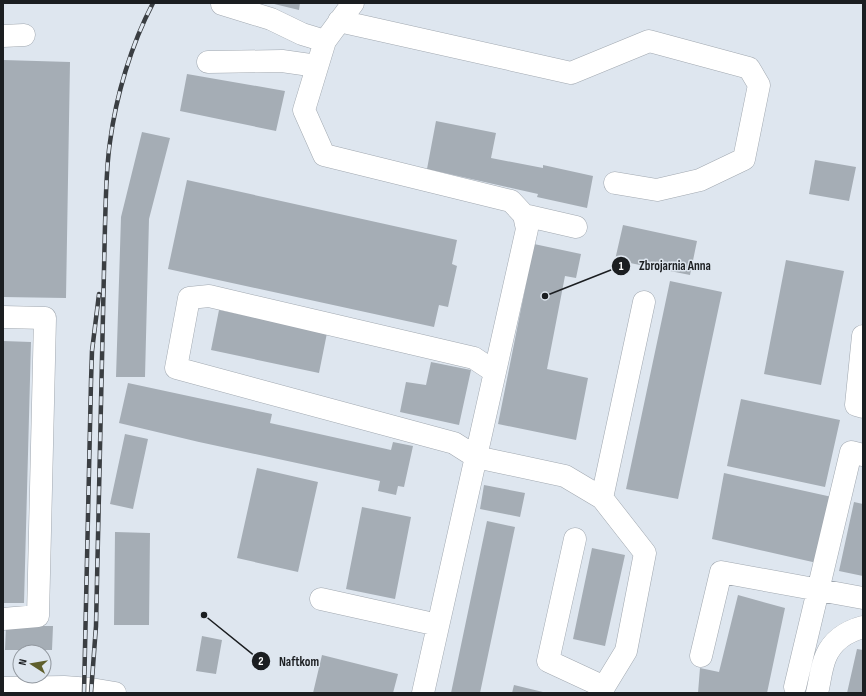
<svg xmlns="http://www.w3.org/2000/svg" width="866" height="696" font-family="'Sofia Sans Condensed',sans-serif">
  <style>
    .building { fill: #a5adb5 }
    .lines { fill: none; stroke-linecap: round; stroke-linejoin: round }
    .minor-casing { stroke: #a1a8b0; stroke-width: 23 }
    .minor { stroke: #fff; stroke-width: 22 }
    .rail-casing { stroke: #3a3e42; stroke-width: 4.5 }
    .rail { stroke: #dee6ef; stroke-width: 3; stroke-dasharray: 9; stroke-linecap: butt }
    .leader { fill: none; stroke: #1b1e21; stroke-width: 1.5 }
    .callout-dot { fill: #1b1e21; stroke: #dee6ef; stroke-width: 1.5 }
    .mark-label { font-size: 12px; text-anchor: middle; font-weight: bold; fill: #fff }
    .callout-label { font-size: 13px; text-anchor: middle; font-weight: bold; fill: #1b1e21; stroke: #dee6ef; stroke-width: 3; stroke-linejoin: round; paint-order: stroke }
  </style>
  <rect width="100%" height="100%" fill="#dee6ef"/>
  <!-- building -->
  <path class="building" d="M 270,3 L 300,3 L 299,10 Z
    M 3,60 L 70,62 L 66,298 L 3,297 Z
    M 187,74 L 285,91 L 276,131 L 180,111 Z
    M 436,121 L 496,133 L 491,158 L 543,168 L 543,165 L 593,176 L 587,208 L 537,197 L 538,194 L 427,169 Z
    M 142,132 L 170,138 L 149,219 L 145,377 L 116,377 L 121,217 Z
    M 815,160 L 856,167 L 849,201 L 809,194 Z
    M 187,180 L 457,240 L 452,264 L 457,266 L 448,307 L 439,305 L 434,327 L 168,269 Z
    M 623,225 L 697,241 L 690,275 L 615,260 Z
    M 534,244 L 581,254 L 576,278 L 565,276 L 547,369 L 588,378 L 576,440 L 498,424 Z
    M 786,260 L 844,271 L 821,385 L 764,374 Z
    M 670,281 L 722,292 L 678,499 L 626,489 Z
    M 219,310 L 327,333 L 319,373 L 211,350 Z
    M 3,341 L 31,342 L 24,603 L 3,603 Z
    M 431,362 L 471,370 L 459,425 L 400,412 L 406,382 L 426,385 Z
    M 128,383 L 272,414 L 270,423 L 391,450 L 393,442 L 413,446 L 404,487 L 398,486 L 396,495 L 378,491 L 380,481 L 199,442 L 119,423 Z
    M 741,399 L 840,420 L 825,487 L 727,466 Z
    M 125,434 L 148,439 L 133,509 L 110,504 Z
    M 257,468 L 318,482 L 298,572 L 237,558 Z
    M 724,473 L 832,497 L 817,563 L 712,539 Z
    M 484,485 L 525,493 L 520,517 L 480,509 Z
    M 854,502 L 863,504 L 863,576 L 839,571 Z
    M 362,507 L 411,517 L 395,599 L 346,589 Z
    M 487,521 L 515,527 L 480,693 L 451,693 Z
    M 115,532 L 150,533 L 149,625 L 114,625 Z
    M 592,548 L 625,555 L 605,646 L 573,639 Z
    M 738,595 L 785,608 L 767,693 L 698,693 L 700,668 L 719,672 Z
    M 6,626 L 53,626 L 52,650 L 5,650 Z
    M 202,636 L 222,640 L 216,674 L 196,671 Z
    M 857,649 L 863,650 L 863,693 L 847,693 Z
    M 322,655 L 398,674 L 393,693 L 313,693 Z
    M 514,685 L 543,692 L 543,693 L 512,693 Z"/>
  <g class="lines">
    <defs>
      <path id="minor" d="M 353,3 L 325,41 L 304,110 L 324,155 L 511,201 L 524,215 L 527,229 L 423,693
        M 222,4 L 271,19 L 302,34 L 325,41
        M 339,21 L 571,73 L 649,41 L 749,68 L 759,85 L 744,159 L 700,180 L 657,190 L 615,183
        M 3,36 L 24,35
        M 208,62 L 282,61 L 317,66
        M 524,215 L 576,227
        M 3,317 L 45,318 L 38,616 L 3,619
        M 863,336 L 856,405 L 863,407
        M 495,372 L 474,358 L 209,296 L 189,298 L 176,368 L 454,443 L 476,457 L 565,476 L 602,498 L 645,553 L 626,651 L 604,687 L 603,693
        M 602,498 L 644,302
        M 575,539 L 548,661 L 604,687
        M 321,599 L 438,625
        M 701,656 L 721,572 L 863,598
        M 795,687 L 851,452 L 863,455
        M 3,688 L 64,687 L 91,689 L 115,693
        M 817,693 C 820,681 821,667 826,656 C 833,640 848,631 863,627"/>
    </defs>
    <!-- minor casing -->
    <use href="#minor" class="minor-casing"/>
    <!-- minor -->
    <use href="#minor" class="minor"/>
    <defs>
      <path id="rail" d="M 84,693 L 91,382 L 92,351 L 99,294
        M 91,693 L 96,626 L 105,225 C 106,197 106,169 110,142 C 116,96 131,45 153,3"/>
    </defs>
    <!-- rail casing -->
    <use href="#rail" class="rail-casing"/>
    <!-- rail -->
    <use href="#rail" class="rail"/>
  </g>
  <!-- callouts -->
  <path class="leader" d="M545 296L621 266M204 615L261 661"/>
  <g class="callout-dot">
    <circle cx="545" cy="296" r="4"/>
    <circle cx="204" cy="615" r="4"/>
    <circle cx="621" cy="266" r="10"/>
    <circle cx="261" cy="661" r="10"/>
  </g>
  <g class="mark-label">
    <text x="621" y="270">1</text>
    <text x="261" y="665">2</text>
  </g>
  <g class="callout-label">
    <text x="675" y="270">Zbrojarnia Anna</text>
    <text x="299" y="666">Naftkom</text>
  </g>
  <!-- border -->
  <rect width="866" height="696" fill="none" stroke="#1b1e21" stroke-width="8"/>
  <!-- north arrow -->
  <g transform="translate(32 664) rotate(282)"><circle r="19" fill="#dee6ef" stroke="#90969d"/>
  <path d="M0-3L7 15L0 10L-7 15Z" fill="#5f5f2c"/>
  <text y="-6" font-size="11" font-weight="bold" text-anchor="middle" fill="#1b1e21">N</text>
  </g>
</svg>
